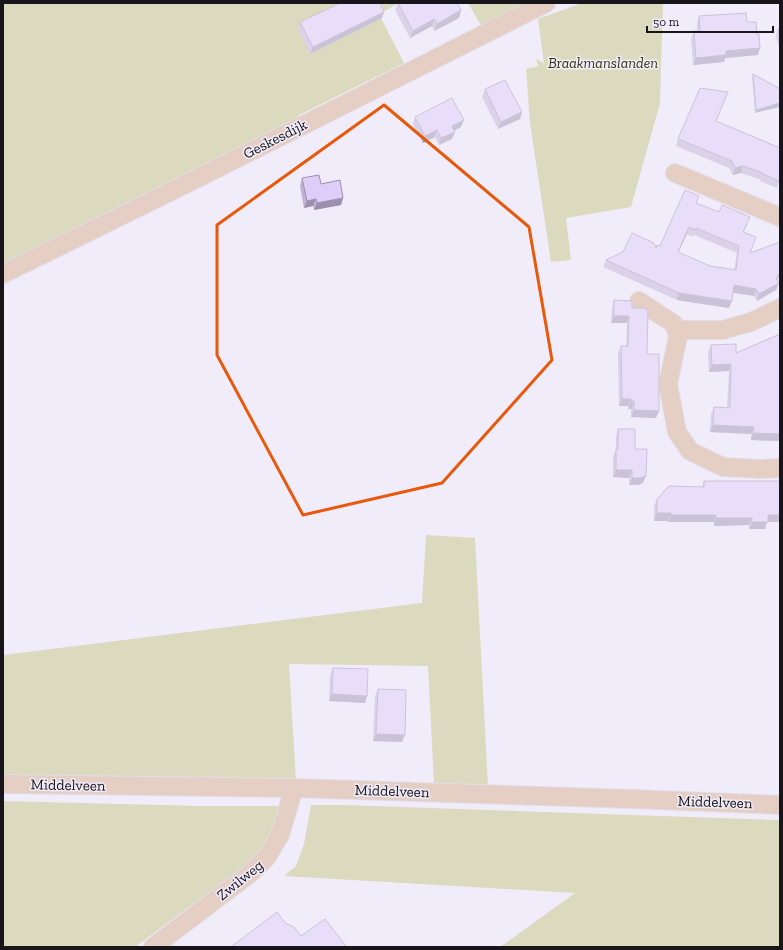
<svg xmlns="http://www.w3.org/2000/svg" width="783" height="950" font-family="'Zilla Slab',serif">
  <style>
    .green { fill: #c1c479 }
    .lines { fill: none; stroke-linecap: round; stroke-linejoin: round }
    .minor-casing { stroke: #cecad5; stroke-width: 20 }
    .minor { stroke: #d7a984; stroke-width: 18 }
    .wall { fill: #c0b0d6; fill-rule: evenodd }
    .shaded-wall { fill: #9c90ae }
    .building { fill: #dfcdf9; stroke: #9c90ae; fill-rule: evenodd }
    .marked { fill: none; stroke: #e8590c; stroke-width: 3; stroke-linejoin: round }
    .labels { text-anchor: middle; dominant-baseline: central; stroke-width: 3; stroke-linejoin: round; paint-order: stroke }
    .park-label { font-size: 15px; font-style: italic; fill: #333410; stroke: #f1ecf9 }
    .street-label { font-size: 15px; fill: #17151a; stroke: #f1ecf9 }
  </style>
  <rect width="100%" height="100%" fill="#f1ecf9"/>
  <!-- green -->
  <path class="green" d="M 3,3 L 399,3 L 379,14 L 404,63 L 299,115 L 301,121 L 3,272 Z
    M 468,3 L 532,3 L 483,29 Z
    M 582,3 L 663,3 L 660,103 L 631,207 L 566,218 L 571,260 L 551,262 L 530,123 L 526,69 L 538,66 L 536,59 L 544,63 L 538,19 Z
    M 426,535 L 475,538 L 488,786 L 434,784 L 428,666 L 289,664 L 296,780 L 3,775 L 3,655 L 422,603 Z
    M 3,801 L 200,806 L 278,806 L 273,835 L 268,845 L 251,861 L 135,947 L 3,947 Z
    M 311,805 L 343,805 L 780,820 L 780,947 L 500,947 L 575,893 L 284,876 L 296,866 L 304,844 Z"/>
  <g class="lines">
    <defs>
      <path id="minor" d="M 675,173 L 780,217
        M 3,274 L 198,178 L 546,3
        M 639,301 L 674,324 L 678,336 L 668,384 L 677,432 L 690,451 L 723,467 L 760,469 L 780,468
        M 678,336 L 685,330 L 723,330 L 751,322 L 780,308
        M 3,784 L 294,788 L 632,799 L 780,805
        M 153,947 L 252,872 L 267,857 L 280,835 L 294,788"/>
    </defs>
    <!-- minor casing -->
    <use href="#minor" class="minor-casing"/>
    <!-- minor -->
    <use href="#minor" class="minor"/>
  </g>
  <!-- wall -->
  <path class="wall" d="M 398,3 L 461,10 L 459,18 L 434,31 L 432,26 L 410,38 L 395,10 Z
    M 384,12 L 382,18 L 310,54 L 298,29 L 300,22 Z
    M 699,16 L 747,22 L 758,55 L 725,58 L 724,62 L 693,65 L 691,38 L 694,31 L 697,31 L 697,23 Z
    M 778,29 L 780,29 L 780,52 L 776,36 Z
    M 753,74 L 780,89 L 755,113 L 752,77 Z
    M 485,89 L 522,112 L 520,119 L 498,129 L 482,97 Z
    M 725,99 L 716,121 L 780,148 L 780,182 L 779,182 L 777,188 L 760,181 L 761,180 L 741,173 L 733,175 L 729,168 L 676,146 L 678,139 Z
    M 415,117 L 461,127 L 454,131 L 452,139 L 439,145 L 435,137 L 423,143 L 413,124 Z
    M 302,178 L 321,184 L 343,198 L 341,205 L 314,210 L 313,206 L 304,208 L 300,186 Z
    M 696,203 L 747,224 L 744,232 L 750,253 L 780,242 L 780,274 L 777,280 L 776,290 L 757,301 L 754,296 L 733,293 L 729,308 L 677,300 L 603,267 L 606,260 L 656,248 L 660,246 ZM 687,234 L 693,237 L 694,235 L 737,253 L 734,270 L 710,266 L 678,253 Z
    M 614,300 L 632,308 L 647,354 L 656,418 L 631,417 L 631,409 L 628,409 L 628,406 L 619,406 L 618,353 L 621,346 L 626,346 L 627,323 L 611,323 L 612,308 Z
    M 780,334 L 780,441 L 751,440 L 751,434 L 710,432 L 711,414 L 714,407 L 727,408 L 729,371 L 709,372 L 708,352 L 711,345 L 736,353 Z
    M 618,429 L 635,449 L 643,483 L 638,485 L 629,485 L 629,478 L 613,477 L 613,456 L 616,450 L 616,436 Z
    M 704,481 L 780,481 L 780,522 L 767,522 L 765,529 L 749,529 L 749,525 L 714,526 L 714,522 L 668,522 L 668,521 L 654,521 L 654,506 L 657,499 L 702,487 Z
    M 333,668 L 365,703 L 329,701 L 330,675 Z
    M 378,689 L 402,742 L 373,741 L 375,696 Z"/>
  <!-- shaded-wall -->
  <path class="shaded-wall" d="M 461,10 L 459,18 L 434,31 L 437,24 Z
    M 384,12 L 382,18 L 310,54 L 313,47 Z
    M 434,19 L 432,26 L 410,38 L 413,31 Z
    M 760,48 L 758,55 L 725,58 L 724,62 L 693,65 L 696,58 L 726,51 Z
    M 780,103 L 780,107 L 755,113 L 756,110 Z
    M 522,112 L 520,119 L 498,129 L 501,122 Z
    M 464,120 L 461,127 L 449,133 L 452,126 Z
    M 437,130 L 435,137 L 423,143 L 425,136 Z
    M 455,132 L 452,139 L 439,145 L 441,138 Z
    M 743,166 L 741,173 L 733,175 L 735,168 Z
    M 343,198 L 341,205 L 314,210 L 317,203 Z
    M 316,199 L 313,206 L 304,208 L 307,201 Z
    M 689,227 L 687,234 L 675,259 L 678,252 Z
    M 780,272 L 780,274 L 774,286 L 779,283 L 776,290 L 757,301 L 759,294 L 776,279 Z
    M 734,285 L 756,289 L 754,296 L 731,292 Z
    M 679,293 L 732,301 L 729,308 L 677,300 Z
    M 614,316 L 629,316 L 627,323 L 611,323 Z
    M 731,364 L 729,371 L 709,372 L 712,365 Z
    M 622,399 L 631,399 L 628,406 L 619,406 Z
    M 631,401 L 634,401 L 631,409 L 628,409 Z
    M 634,410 L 659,411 L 656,418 L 631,417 Z
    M 713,425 L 754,427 L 751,434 L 710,432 Z
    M 753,433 L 780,434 L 780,441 L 751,440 Z
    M 616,470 L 632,470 L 629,478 L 613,477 Z
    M 646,476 L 643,483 L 638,485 L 629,485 L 632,478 Z
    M 657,513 L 671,513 L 668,521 L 654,521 Z
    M 671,515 L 716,515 L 714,522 L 668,522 Z
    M 768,515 L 780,515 L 780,522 L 767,522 L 765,529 L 749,529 L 752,522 Z
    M 716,518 L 752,518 L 749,525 L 714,526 Z
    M 332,694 L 367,696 L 365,703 L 329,701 Z
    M 376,734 L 405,735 L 402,742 L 373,741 Z"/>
  <!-- building -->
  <path class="building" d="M 340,3 L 380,3 L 384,12 L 313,47 L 300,22 Z
    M 398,3 L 457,3 L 461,10 L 437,24 L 434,19 L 413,31 Z
    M 746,13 L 747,22 L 756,22 L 757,35 L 759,34 L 760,48 L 726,51 L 726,55 L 696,58 L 694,31 L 700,31 L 699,16 Z
    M 778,29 L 780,29 L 780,35 Z
    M 753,74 L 780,89 L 780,103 L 756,110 Z
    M 505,80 L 522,112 L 501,122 L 485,89 Z
    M 700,88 L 728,92 L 716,121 L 780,148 L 780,179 L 779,181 L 763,174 L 763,173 L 743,166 L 735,168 L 732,161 L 678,139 Z
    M 452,98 L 464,120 L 452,126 L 455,132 L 441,138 L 437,130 L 425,136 L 415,117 Z
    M 319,175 L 321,184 L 340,180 L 343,198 L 317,203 L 316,199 L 307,201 L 302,178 Z
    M 685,190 L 699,196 L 696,203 L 719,212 L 722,205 L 750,217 L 743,232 L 756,237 L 750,253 L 780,242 L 780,272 L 776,279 L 779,283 L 759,294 L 756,289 L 734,285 L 732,301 L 679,293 L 606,260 L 623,252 L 632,233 L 654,243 L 656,248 L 657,245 L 660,246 ZM 689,227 L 696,230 L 696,228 L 739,246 L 736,270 L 710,266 L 678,252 Z
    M 614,300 L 632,301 L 632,308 L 645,308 L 648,311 L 647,354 L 659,354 L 659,411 L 634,410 L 634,401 L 631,401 L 631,399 L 622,399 L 621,346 L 628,346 L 629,316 L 614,316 Z
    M 780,334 L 780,434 L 753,433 L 754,427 L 713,425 L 714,407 L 730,408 L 731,364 L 712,365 L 711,345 L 736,344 L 736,353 Z
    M 618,429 L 635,429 L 635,449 L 647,449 L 646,476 L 640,478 L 632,478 L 632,470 L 616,470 L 616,449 L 618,449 Z
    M 704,481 L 780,481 L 780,515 L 768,515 L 768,522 L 752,522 L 752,518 L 716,518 L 716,515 L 671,515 L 671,513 L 657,513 L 657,499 L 669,486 L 704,487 Z
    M 333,668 L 368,669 L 367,696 L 332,694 Z
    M 378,689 L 406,690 L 405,735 L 376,734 Z
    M 277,912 L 285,923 L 294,927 L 301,936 L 325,919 L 346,946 L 345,947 L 231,947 Z"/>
  <!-- marked area -->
  <path d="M0 0H783V950H0ZM 384,105 L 529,227 L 552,360 L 442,483 L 303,515 L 217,355 L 217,225 Z" fill="#f1ecf9" fill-opacity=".55" fill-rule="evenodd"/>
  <path class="marked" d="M 384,105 L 529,227 L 552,360 L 442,483 L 303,515 L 217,355 L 217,225 Z"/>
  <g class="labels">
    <!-- park labels -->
    <g class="park-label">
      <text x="603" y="63">Braakmanslanden</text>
    </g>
    <!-- street labels -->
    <g class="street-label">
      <text transform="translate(275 139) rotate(-27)">Geskesdijk</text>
      <text transform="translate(68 785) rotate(1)">Middelveen</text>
      <text transform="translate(392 791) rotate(2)">Middelveen</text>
      <text transform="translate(715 802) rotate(2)">Middelveen</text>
      <text transform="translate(240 880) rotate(-39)">Zwilweg</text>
    </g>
  </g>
  <!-- border -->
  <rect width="783" height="950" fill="none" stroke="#17151a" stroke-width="8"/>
  <!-- scale -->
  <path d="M647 26v6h126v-6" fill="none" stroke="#17151a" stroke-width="2"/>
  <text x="653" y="26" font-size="12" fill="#17151a" stroke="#f1ecf9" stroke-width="3" paint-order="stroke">50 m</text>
</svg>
